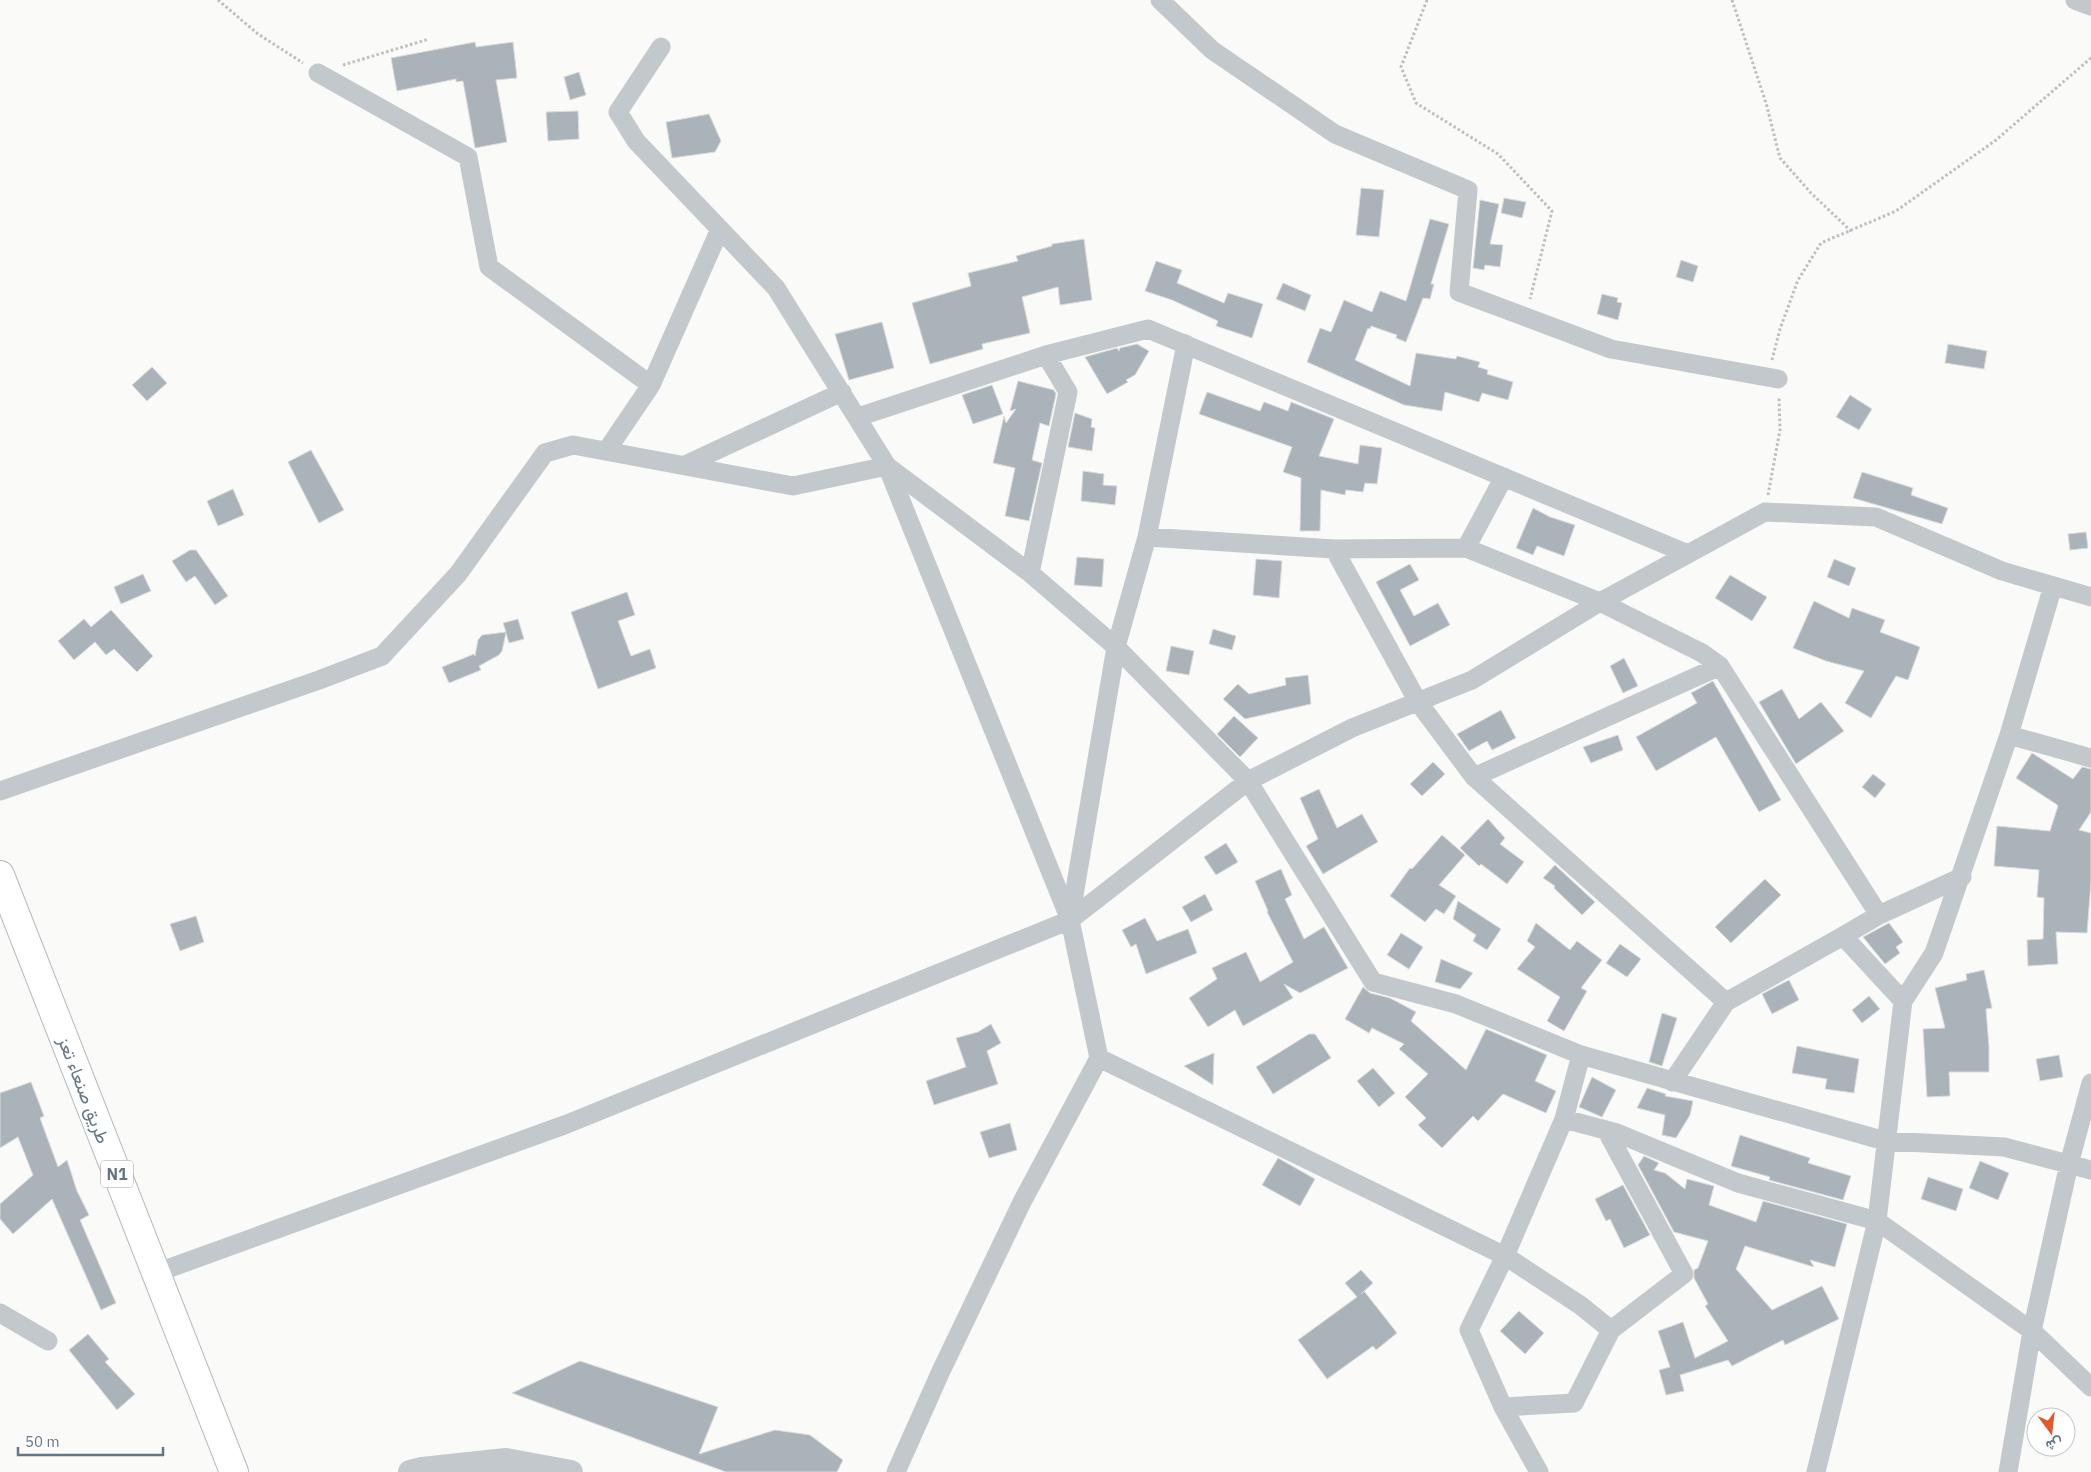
<svg xmlns="http://www.w3.org/2000/svg" width="2091" height="1472" font-family="'IBM Plex Sans',Vazirmatn,sans-serif">
  <style>
    .building { fill: #aab3b9; stroke: #dcdcda }
    .lines { fill: none; stroke-linecap: round; stroke-linejoin: round }
    .trunk-casing { stroke: #b4b9bd; stroke-width: 30 }
    .path { stroke: #bbbfc2; stroke-width: 3; stroke-dasharray: 2.5 2.5; stroke-linecap: butt }
    .minor { stroke: #c3c8cc; stroke-width: 19 }
    .tertiary { stroke: #c3c8cc; stroke-width: 24 }
    .trunk { stroke: #fff; stroke-width: 28 }
    .labels { text-anchor: middle; dominant-baseline: central; stroke-width: 5; stroke-linejoin: round; paint-order: stroke }
    .shield { fill: #fff; stroke: #939fa8; stroke-width: 1 }
    .shield-label { font-size: 16px; font-weight: bold; fill: #657683 }
    .street-label { font-size: 18px; fill: #657683; stroke: #fff }
  </style>
  <rect width="100%" height="100%" fill="#fafaf8"/>
  <!-- building -->
  <path class="building" d="M 475,42 L 476,47 L 513,42 L 517,78 L 496,80 L 507,142 L 475,148 L 463,81 L 456,82 L 456,79 L 397,91 L 391,58 Z
    M 579,72 L 586,95 L 570,100 L 564,77 Z
    M 578,111 L 579,139 L 548,141 L 546,112 Z
    M 709,114 L 721,141 L 715,152 L 672,158 L 666,122 Z
    M 1361,188 L 1384,190 L 1379,237 L 1356,235 Z
    M 1504,198 L 1526,202 L 1522,218 L 1501,213 Z
    M 1480,200 L 1499,204 L 1490,244 L 1503,245 L 1500,267 L 1485,265 L 1484,270 L 1473,268 Z
    M 1430,219 L 1449,224 L 1431,284 L 1434,284 L 1430,299 L 1423,298 L 1406,342 L 1396,338 L 1397,335 L 1371,326 L 1370,329 L 1368,328 L 1355,360 L 1410,386 L 1416,353 L 1456,359 L 1457,356 L 1480,362 L 1478,367 L 1488,370 L 1487,374 L 1513,382 L 1508,400 L 1482,393 L 1479,402 L 1445,392 L 1442,411 L 1404,405 L 1307,362 L 1320,328 L 1331,332 L 1344,300 L 1372,312 L 1380,291 L 1406,301 Z
    M 1084,239 L 1092,300 L 1060,305 L 1058,287 L 1022,297 L 1030,333 L 982,344 L 983,349 L 930,364 L 912,303 L 971,286 L 968,273 L 1018,261 L 1016,256 L 1052,246 L 1052,244 Z
    M 1681,260 L 1698,266 L 1693,282 L 1676,277 Z
    M 1156,261 L 1182,270 L 1177,283 L 1224,303 L 1228,293 L 1263,304 L 1252,338 L 1216,326 L 1218,321 L 1172,300 L 1145,291 Z
    M 1283,283 L 1311,295 L 1305,311 L 1276,299 Z
    M 1602,294 L 1618,298 L 1617,302 L 1622,303 L 1618,320 L 1597,314 Z
    M 882,322 L 894,368 L 849,380 L 835,334 Z
    M 1137,344 L 1149,351 L 1135,375 L 1126,380 L 1128,382 L 1107,394 L 1085,357 L 1117,348 L 1119,351 L 1120,348 Z
    M 1948,344 L 1987,351 L 1984,369 L 1945,363 Z
    M 152,367 L 167,383 L 147,401 L 132,385 Z
    M 1018,381 L 1054,390 L 1056,394 L 1049,426 L 1040,423 L 1032,460 L 1042,463 L 1029,521 L 1005,516 L 1015,468 L 993,463 L 1004,416 L 1006,423 L 1016,409 L 1010,411 Z
    M 992,385 L 1003,414 L 973,424 L 962,395 Z
    M 1207,392 L 1260,411 L 1264,402 L 1288,411 L 1291,402 L 1334,419 L 1319,456 L 1358,464 L 1360,445 L 1382,448 L 1377,484 L 1365,483 L 1363,492 L 1346,490 L 1345,495 L 1321,490 L 1320,531 L 1300,531 L 1301,478 L 1283,472 L 1292,447 L 1199,414 Z
    M 1850,395 L 1872,409 L 1859,430 L 1836,417 Z
    M 1075,413 L 1092,419 L 1091,427 L 1095,428 L 1092,451 L 1068,447 Z
    M 311,450 L 344,510 L 319,523 L 288,462 Z
    M 1083,471 L 1104,474 L 1103,485 L 1117,486 L 1115,505 L 1081,501 Z
    M 1862,472 L 1913,488 L 1911,495 L 1948,508 L 1942,524 L 1853,498 Z
    M 233,489 L 244,515 L 218,526 L 207,501 Z
    M 1533,508 L 1550,517 L 1575,525 L 1564,556 L 1537,546 L 1533,555 L 1516,548 Z
    M 2086,532 L 2088,548 L 2070,550 L 2068,534 Z
    M 190,550 L 196,550 L 228,596 L 215,605 L 195,576 L 186,582 L 172,561 Z
    M 1077,557 L 1104,559 L 1102,587 L 1074,585 Z
    M 1256,559 L 1282,561 L 1279,598 L 1253,595 Z
    M 1834,559 L 1856,568 L 1849,586 L 1827,577 Z
    M 1410,564 L 1419,580 L 1400,590 L 1414,616 L 1438,603 L 1450,625 L 1410,646 L 1376,582 Z
    M 143,574 L 151,591 L 121,604 L 114,587 Z
    M 1730,575 L 1767,597 L 1752,621 L 1715,598 Z
    M 627,592 L 635,615 L 618,621 L 631,656 L 650,649 L 656,668 L 598,689 L 571,612 Z
    M 1814,601 L 1849,618 L 1852,608 L 1885,620 L 1880,632 L 1920,647 L 1908,680 L 1896,676 L 1871,718 L 1845,703 L 1864,671 L 1826,661 L 1793,648 Z
    M 111,610 L 153,656 L 137,672 L 114,649 L 106,655 L 95,642 L 74,660 L 58,641 L 84,619 L 91,627 Z
    M 518,619 L 524,639 L 509,643 L 506,633 L 502,651 L 499,655 L 479,666 L 481,670 L 449,683 L 442,667 L 474,654 L 475,656 L 478,640 L 482,635 L 506,632 L 503,623 Z
    M 1213,629 L 1236,636 L 1232,650 L 1209,644 Z
    M 1171,646 L 1194,651 L 1189,675 L 1166,671 Z
    M 1624,658 L 1638,686 L 1623,693 L 1610,666 Z
    M 1308,675 L 1311,704 L 1245,719 L 1223,699 L 1238,684 L 1249,694 L 1286,685 L 1285,678 Z
    M 1713,681 L 1781,800 L 1759,812 L 1716,737 L 1656,771 L 1636,737 L 1697,703 L 1691,693 Z
    M 1782,689 L 1799,719 L 1821,702 L 1844,731 L 1796,764 L 1759,702 Z
    M 1501,710 L 1516,738 L 1492,750 L 1487,741 L 1469,751 L 1457,734 Z
    M 1234,716 L 1258,738 L 1240,757 L 1217,734 Z
    M 1618,735 L 1623,750 L 1591,763 L 1583,747 Z
    M 2032,753 L 2073,779 L 2082,767 L 2091,769 L 2091,812 L 2079,830 L 2091,833 L 2091,882 L 2087,933 L 2056,932 L 2058,964 L 2028,966 L 2027,940 L 2043,939 L 2044,898 L 2037,897 L 2039,870 L 1994,866 L 1997,826 L 2050,831 L 2058,806 L 2056,804 L 2016,778 Z
    M 1433,762 L 1445,774 L 1422,796 L 1410,784 Z
    M 1873,774 L 1886,784 L 1875,798 L 1862,787 Z
    M 1319,789 L 1337,828 L 1362,814 L 1378,842 L 1323,874 L 1306,846 L 1318,839 L 1300,798 Z
    M 1488,819 L 1505,838 L 1500,844 L 1524,862 L 1507,884 L 1481,864 L 1479,866 L 1460,848 Z
    M 1442,835 L 1465,855 L 1439,885 L 1456,896 L 1444,914 L 1436,909 L 1425,922 L 1390,896 L 1410,868 L 1412,869 Z
    M 1226,843 L 1238,862 L 1216,875 L 1204,857 Z
    M 1555,865 L 1595,902 L 1582,915 L 1554,888 L 1555,886 L 1543,878 Z
    M 1281,869 L 1292,895 L 1285,899 L 1304,939 L 1324,927 L 1348,968 L 1300,993 L 1284,984 L 1293,998 L 1243,1026 L 1235,1010 L 1208,1027 L 1189,998 L 1217,979 L 1212,968 L 1246,952 L 1260,982 L 1293,962 L 1267,912 L 1268,911 L 1255,881 Z
    M 1765,879 L 1781,895 L 1731,943 L 1715,927 Z
    M 1205,894 L 1213,910 L 1191,922 L 1182,907 Z
    M 1458,901 L 1501,929 L 1487,950 L 1473,941 L 1476,935 L 1453,919 Z
    M 196,916 L 204,942 L 180,951 L 170,924 Z
    M 1145,918 L 1157,941 L 1188,929 L 1197,953 L 1146,974 L 1136,944 L 1131,947 L 1122,930 Z
    M 1536,923 L 1570,950 L 1577,941 L 1602,960 L 1581,988 L 1587,991 L 1564,1031 L 1547,1021 L 1560,997 L 1517,969 L 1535,947 L 1527,941 Z
    M 1889,923 L 1903,942 L 1896,947 L 1900,953 L 1885,964 L 1863,937 Z
    M 1401,933 L 1423,947 L 1409,969 L 1387,955 Z
    M 1620,944 L 1641,959 L 1627,977 L 1606,963 Z
    M 1441,959 L 1473,973 L 1460,989 L 1435,982 Z
    M 1984,970 L 1992,1008 L 1986,1009 L 1989,1047 L 1989,1072 L 1949,1072 L 1950,1096 L 1927,1097 L 1923,1029 L 1945,1028 L 1935,988 L 1967,980 L 1966,974 Z
    M 1789,980 L 1799,1000 L 1772,1014 L 1762,994 Z
    M 1363,987 L 1370,993 L 1390,998 L 1416,1012 L 1411,1021 L 1466,1070 L 1486,1029 L 1547,1055 L 1535,1081 L 1556,1091 L 1546,1113 L 1503,1094 L 1478,1121 L 1473,1116 L 1442,1148 L 1418,1125 L 1426,1118 L 1405,1097 L 1428,1074 L 1399,1049 L 1404,1044 L 1372,1028 L 1369,1033 L 1345,1019 Z
    M 1869,996 L 1880,1009 L 1862,1023 L 1852,1010 Z
    M 1662,1013 L 1677,1018 L 1662,1066 L 1649,1062 Z
    M 991,1024 L 1001,1043 L 987,1051 L 998,1084 L 934,1105 L 926,1081 L 966,1067 L 956,1038 L 978,1032 Z
    M 1309,1034 L 1315,1034 L 1331,1058 L 1273,1094 L 1256,1067 Z
    M 1797,1046 L 1859,1059 L 1854,1093 L 1825,1089 L 1827,1079 L 1792,1073 Z
    M 1214,1053 L 1213,1085 L 1184,1066 Z
    M 2059,1055 L 2063,1077 L 2040,1081 L 2036,1059 Z
    M 1373,1068 L 1395,1093 L 1379,1107 L 1357,1081 Z
    M 1592,1077 L 1616,1090 L 1602,1117 L 1579,1107 Z
    M 31,1082 L 44,1116 L 40,1118 L 58,1167 L 67,1160 L 77,1191 L 89,1215 L 80,1220 L 116,1303 L 101,1310 L 52,1199 L 13,1234 L 0,1219 L 0,1204 L 33,1175 L 18,1137 L 0,1148 L 0,1093 Z
    M 1647,1088 L 1666,1094 L 1665,1096 L 1693,1101 L 1690,1115 L 1676,1138 L 1662,1135 L 1665,1115 L 1637,1108 Z
    M 1010,1123 L 1017,1150 L 989,1158 L 980,1132 Z
    M 1740,1135 L 1810,1158 L 1808,1163 L 1851,1176 L 1843,1200 L 1769,1180 L 1770,1177 L 1731,1166 Z
    M 1644,1156 L 1659,1163 L 1654,1170 L 1665,1173 L 1685,1189 L 1687,1179 L 1714,1186 L 1709,1205 L 1756,1222 L 1763,1201 L 1847,1224 L 1835,1267 L 1810,1260 L 1814,1267 L 1745,1246 L 1736,1269 L 1772,1310 L 1822,1286 L 1839,1319 L 1785,1345 L 1783,1340 L 1732,1366 L 1728,1360 L 1680,1375 L 1684,1391 L 1666,1395 L 1659,1370 L 1670,1367 L 1658,1331 L 1683,1322 L 1695,1358 L 1728,1341 L 1705,1306 L 1708,1304 L 1694,1278 L 1694,1270 L 1698,1268 L 1708,1241 L 1674,1232 L 1638,1165 Z
    M 1278,1158 L 1315,1179 L 1300,1206 L 1262,1185 Z
    M 1980,1161 L 2009,1173 L 1998,1200 L 1969,1188 Z
    M 1928,1177 L 1963,1189 L 1956,1211 L 1921,1199 Z
    M 1623,1185 L 1650,1235 L 1624,1248 L 1610,1219 L 1606,1221 L 1595,1199 Z
    M 1361,1270 L 1373,1283 L 1361,1294 L 1364,1291 L 1397,1333 L 1376,1350 L 1373,1346 L 1327,1379 L 1298,1340 L 1357,1297 L 1345,1283 Z
    M 1519,1311 L 1544,1333 L 1525,1354 L 1500,1331 Z
    M 88,1334 L 109,1359 L 105,1362 L 135,1394 L 117,1410 L 69,1350 Z
    M 580,1361 L 718,1407 L 699,1454 L 775,1430 L 810,1435 L 843,1460 L 837,1472 L 726,1472 L 512,1393 Z"/>
  <g class="lines">
    <defs>
      <path id="trunk" d="M 0,875 L 234,1472"/>
    </defs>
    <!-- trunk casing -->
    <use href="#trunk" class="trunk-casing"/>
    <!-- path -->
    <path class="path" d="M 218,0 L 258,34 L 303,63
      M 1427,0 L 1401,67 L 1416,103 L 1498,154 L 1552,211 L 1530,299
      M 1732,0 L 1766,103 L 1780,158 L 1811,193 L 1852,232
      M 343,65 L 429,39
      M 1772,360 L 1780,329 L 1798,280 L 1821,243 L 1896,211 L 1996,140 L 2091,58
      M 1768,495 L 1780,430 L 1779,398"/>
    <!-- minor -->
    <path class="minor" d="M 1160,0 L 1212,50 L 1335,134 L 1468,190 L 1459,292 L 1611,349 L 1778,379
      M 2075,0 L 2091,6
      M 661,47 L 618,112 L 636,141 L 776,288 L 887,466 L 1030,573 L 1116,647 L 1248,781 L 1373,982 L 1456,1004 L 1581,1055 L 1885,1141 L 2004,1147 L 2091,1170
      M 318,73 L 468,157 L 489,267 L 651,385 L 607,450
      M 651,385 L 720,229
      M 858,417 L 1046,355 L 1148,329 L 1688,554
      M 685,465 L 842,392
      M 1147,537 L 1334,549 L 1466,548 L 1600,602 L 1702,653 L 1720,666 L 1879,915 L 1962,877
      M 1466,548 L 1504,477
      M 1334,549 L 1418,702 L 1474,777 L 1726,1002 L 1672,1082
      M 1030,573 L 1068,392 L 1046,355
      M 2009,735 L 2091,758
      M 1474,777 L 1720,666
      M 0,791 L 319,680 L 382,656 L 458,574 L 545,453 L 573,445 L 793,486 L 887,466 L 1070,920 L 1099,1058
      M 1879,915 L 1843,936 L 1903,1001
      M 1070,919 L 1116,647 L 1147,537 L 1186,344
      M 1726,1002 L 1843,936
      M 1564,1119 L 1617,1133 L 1738,1183 L 1877,1221 L 2032,1331 L 2091,1387
      M 1606,1130 L 1684,1274 L 1611,1330
      M 156,1273 L 567,1124 L 1070,920 L 1248,781 L 1352,728 L 1472,680 L 1600,602 L 1765,512 L 1876,517 L 2002,571 L 2091,597
      M 0,1313 L 48,1341
      M 896,1472 L 941,1371 L 1022,1202 L 1099,1058 L 1505,1256 L 1580,1305 L 1611,1330 L 1574,1403 L 1503,1407
      M 1539,1472 L 1503,1407 L 1469,1330 L 1505,1256 L 1564,1119 L 1581,1055
      M 1816,1472 L 1877,1221 L 1903,1001 L 1934,953 L 2009,735 L 2053,586
      M 2008,1472 L 2032,1331 L 2069,1164 L 2091,1083"/>
    <!-- tertiary -->
    <path class="tertiary" d="M 410,1472 L 422,1469 L 506,1460 L 571,1472"/>
    <!-- trunk -->
    <use href="#trunk" class="trunk"/>
  </g>
  <g class="labels">
    <!-- shield labels -->
    <rect class="shield" x="101" y="1160.5" width="32" height="27" rx="4"/>
    <g class="shield-label">
      <text x="117" y="1174">N1</text>
    </g>
    <!-- street labels -->
    <g class="street-label">
      <text transform="translate(84 1090) rotate(69)">طريق صنعاء تعز</text>
    </g>
  </g>
  <!-- north arrow -->
  <g transform="translate(2051 1432) rotate(165)"><circle r="24" fill="#ffffff" stroke="#c1c8cd"/>
  <path d="M0-4L9 19L0 12L-9 19Z" fill="#e4572e"/>
  <text y="-8" font-size="14" font-weight="bold" text-anchor="middle" fill="#657683">ش</text>
  </g>
  <!-- scale -->
  <path d="M18 1447v8h145v-8" fill="none" stroke="#657683" stroke-width="2.5"/>
  <text x="25" y="1447" font-size="15" fill="#657683" stroke="#ffffff" stroke-width="4" paint-order="stroke">50 m</text>
</svg>
